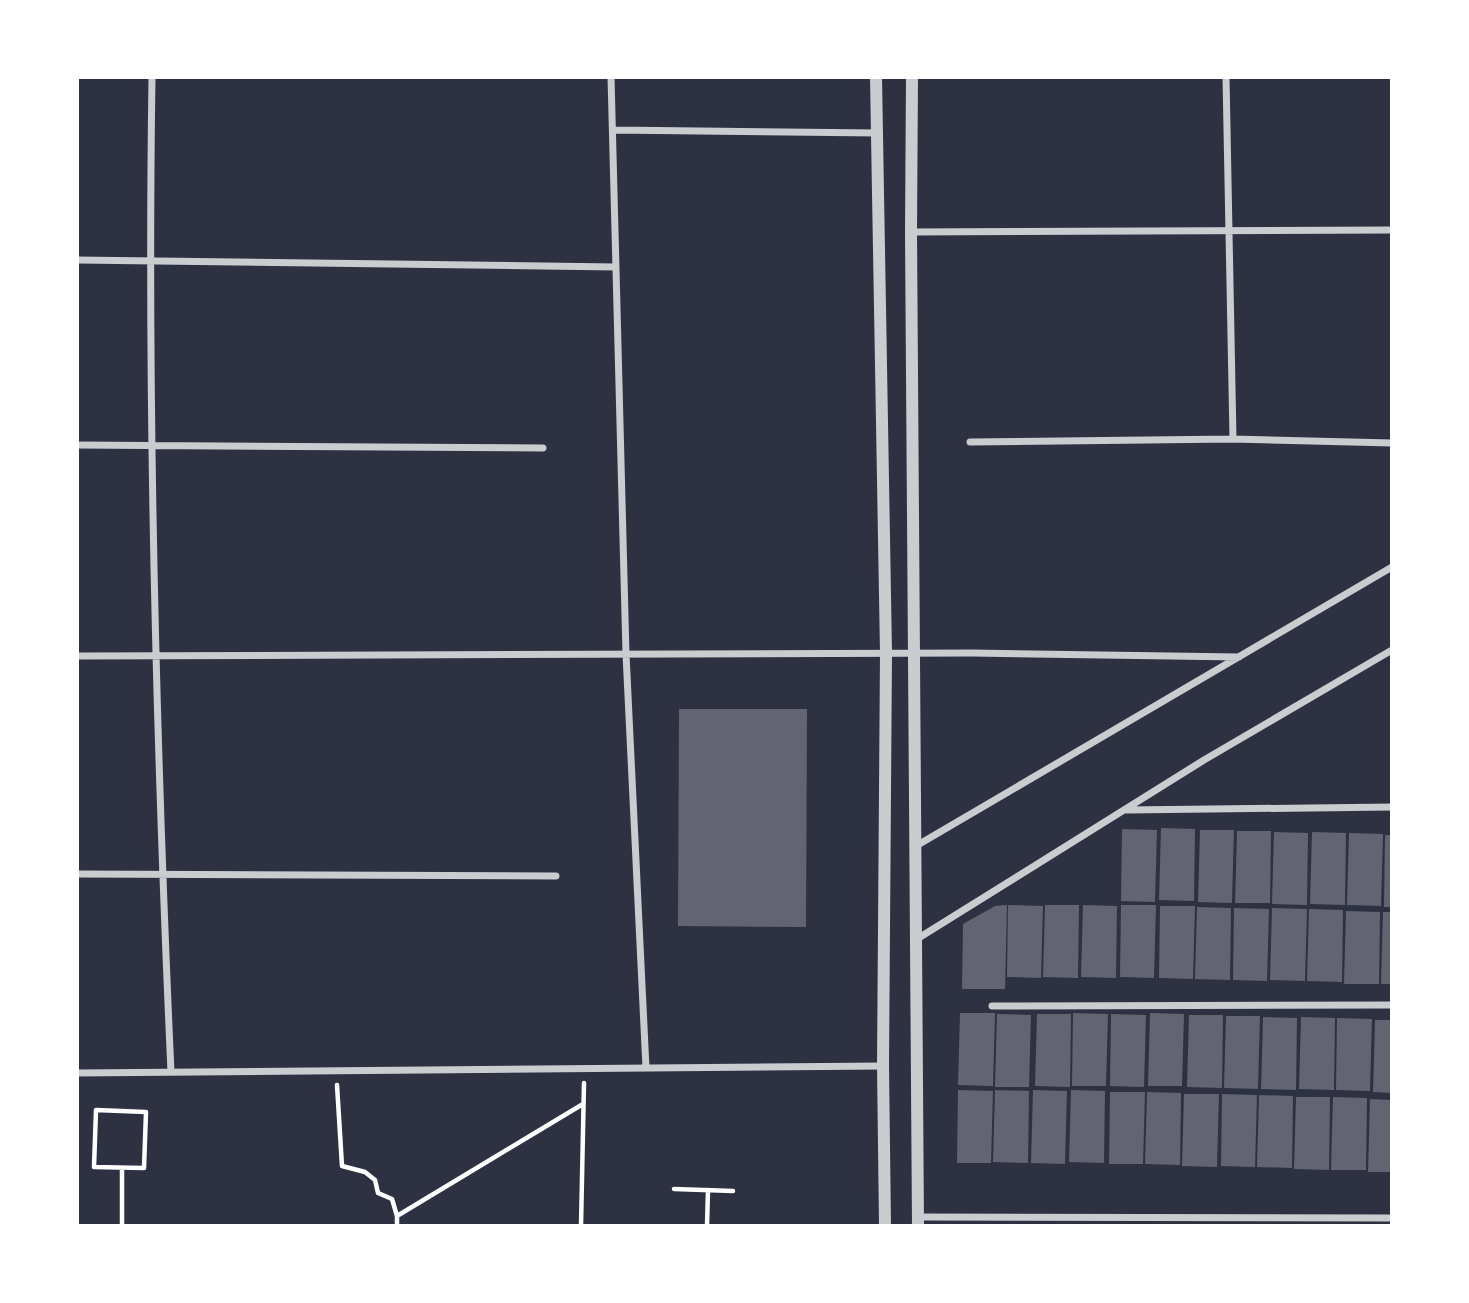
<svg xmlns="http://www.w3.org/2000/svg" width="1469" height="1303" font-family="'Nunito Sans',sans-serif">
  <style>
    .building { fill: #626471 }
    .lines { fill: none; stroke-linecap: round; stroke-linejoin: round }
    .path { stroke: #fff; stroke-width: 4.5 }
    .minor { stroke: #caccd0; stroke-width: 7 }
    .tertiary { stroke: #caccd0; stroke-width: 12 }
  </style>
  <rect width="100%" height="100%" fill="#2d3142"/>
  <!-- building -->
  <path class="building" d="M 679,709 L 807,709 L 806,927 L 678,926 Z
    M 1161,828 L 1195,829 L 1194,901 L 1159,900 Z
    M 1122,829 L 1157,830 L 1155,902 L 1121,901 Z
    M 1200,830 L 1234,830 L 1232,903 L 1198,902 Z
    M 1237,831 L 1271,831 L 1270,903 L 1235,903 Z
    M 1274,832 L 1308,833 L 1307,905 L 1272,904 Z
    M 1312,832 L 1346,833 L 1345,905 L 1310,904 Z
    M 1349,833 L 1383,834 L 1381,906 L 1347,905 Z
    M 1385,835 L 1392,835 L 1392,907 L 1384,907 Z
    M 1007,905 L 1005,989 L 962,989 L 963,924 L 995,906 Z
    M 1008,905 L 1043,906 L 1041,978 L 1007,977 Z
    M 1045,905 L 1079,905 L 1078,978 L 1043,977 Z
    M 1083,905 L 1117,906 L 1116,978 L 1081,977 Z
    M 1121,905 L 1156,905 L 1154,978 L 1120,977 Z
    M 1160,906 L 1195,906 L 1193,979 L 1159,978 Z
    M 1197,907 L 1231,908 L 1230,980 L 1195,979 Z
    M 1234,908 L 1269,909 L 1267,981 L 1233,980 Z
    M 1272,908 L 1307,909 L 1305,981 L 1270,980 Z
    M 1309,909 L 1343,910 L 1342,982 L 1307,981 Z
    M 1346,911 L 1380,912 L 1379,984 L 1344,984 Z
    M 1383,912 L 1392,912 L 1392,984 L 1381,984 Z
    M 960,1013 L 995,1013 L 993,1086 L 958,1085 Z
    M 1073,1013 L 1108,1014 L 1106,1086 L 1072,1086 Z
    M 1150,1013 L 1184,1014 L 1182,1086 L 1148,1086 Z
    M 997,1014 L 1031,1015 L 1029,1087 L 995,1087 Z
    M 1037,1014 L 1071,1014 L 1070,1087 L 1035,1086 Z
    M 1111,1014 L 1146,1015 L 1144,1087 L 1110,1086 Z
    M 1189,1015 L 1223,1015 L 1222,1088 L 1187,1087 Z
    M 1226,1016 L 1260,1016 L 1258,1089 L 1224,1088 Z
    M 1263,1017 L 1297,1018 L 1296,1090 L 1261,1089 Z
    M 1301,1017 L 1335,1018 L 1334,1090 L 1299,1089 Z
    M 1337,1018 L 1372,1019 L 1370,1091 L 1336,1090 Z
    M 1375,1020 L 1392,1020 L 1392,1093 L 1373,1092 Z
    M 958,1090 L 993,1091 L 991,1163 L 957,1163 Z
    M 995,1090 L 1029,1091 L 1028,1163 L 993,1162 Z
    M 1033,1090 L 1067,1091 L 1065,1164 L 1031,1163 Z
    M 1071,1090 L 1105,1091 L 1104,1163 L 1069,1162 Z
    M 1110,1092 L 1145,1092 L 1143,1164 L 1109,1164 Z
    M 1147,1092 L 1181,1093 L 1180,1165 L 1145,1164 Z
    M 1184,1094 L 1219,1094 L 1217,1167 L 1182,1166 Z
    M 1222,1094 L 1257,1095 L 1255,1167 L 1221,1166 Z
    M 1259,1095 L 1293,1096 L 1292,1168 L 1257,1167 Z
    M 1296,1097 L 1330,1097 L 1329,1170 L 1294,1169 Z
    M 1333,1097 L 1367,1098 L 1366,1170 L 1331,1170 Z
    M 1370,1099 L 1392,1100 L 1392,1172 L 1368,1172 Z"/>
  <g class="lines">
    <!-- path -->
    <path class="path" d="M 337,1085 L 342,1166 L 365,1172 L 375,1180 L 378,1193 L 392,1199 L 397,1216 L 397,1226
      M 96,1110 L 146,1112 L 144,1168 L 94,1167 Z
      M 674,1189 L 733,1191
      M 397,1216 L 583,1104
      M 122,1226 L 122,1168
      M 581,1226 L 584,1083
      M 707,1226 L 708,1190"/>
    <!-- minor -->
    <path class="minor" d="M 152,77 C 147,409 156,741 171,1072
      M 611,77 L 626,654 L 646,1068
      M 1226,77 L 1233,439
      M 613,130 L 877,133
      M 911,232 L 1392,230
      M 77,260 L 616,267
      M 970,442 L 1233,439 L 1392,443
      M 77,445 L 543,448
      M 77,656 L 972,653 L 1239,657
      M 1127,810 L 1392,807
      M 916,846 L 1392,567
      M 77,874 L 556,876
      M 917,939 L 1204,760 L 1392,650
      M 992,1006 L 1392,1005
      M 77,1073 L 883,1066
      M 918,1217 L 1392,1218"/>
    <!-- tertiary -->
    <path class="tertiary" d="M 876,77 L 886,653 L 883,1066 L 885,1226
      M 912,77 L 911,232 L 918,1226"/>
  </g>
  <!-- border -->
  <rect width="1469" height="1303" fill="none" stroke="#ffffff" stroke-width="158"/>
</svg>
